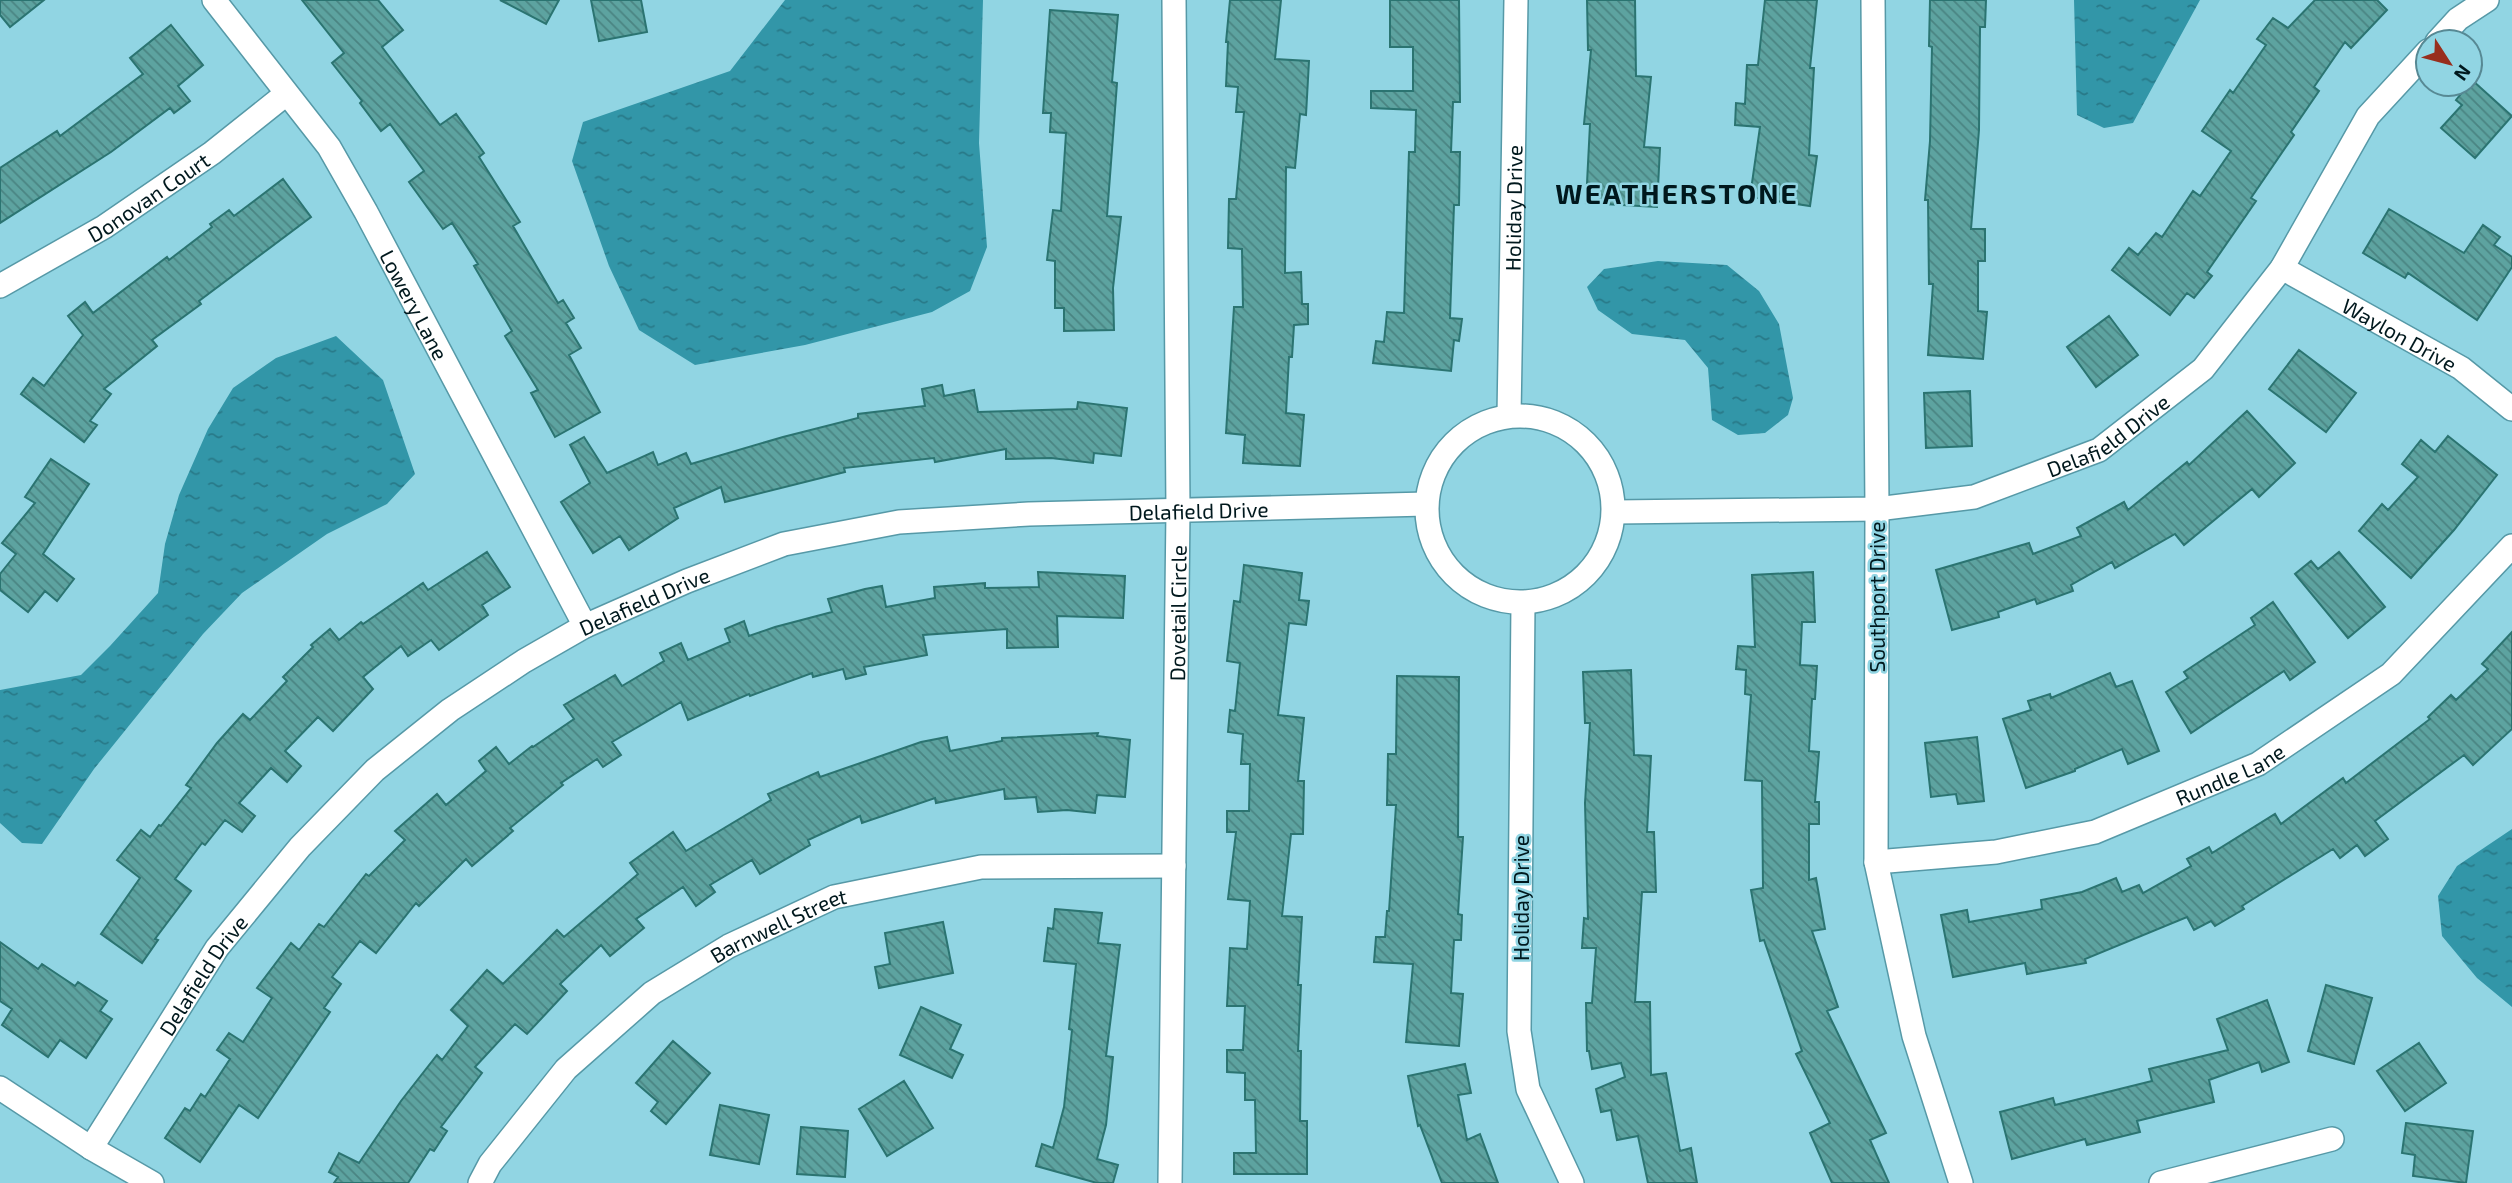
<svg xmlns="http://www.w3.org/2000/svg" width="2512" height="1183" font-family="'Exo 2',sans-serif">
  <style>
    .water { fill: url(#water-ripples) }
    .building { fill: url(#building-back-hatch); stroke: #2b7471; stroke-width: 2 }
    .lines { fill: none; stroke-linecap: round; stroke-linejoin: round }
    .street-casing { stroke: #5699a7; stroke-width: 26 }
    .street { stroke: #fff; stroke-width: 23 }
    .labels { text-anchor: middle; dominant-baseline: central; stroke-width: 5; stroke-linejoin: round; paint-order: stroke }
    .street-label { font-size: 21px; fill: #00181d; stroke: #91d5e3 }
    .district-label { font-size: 28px; font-weight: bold; letter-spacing: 2px; fill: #00181d; stroke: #91d5e3 }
  </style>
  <defs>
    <pattern id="water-ripples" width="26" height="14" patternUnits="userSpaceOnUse" patternTransform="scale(1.75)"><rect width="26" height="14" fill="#3296a8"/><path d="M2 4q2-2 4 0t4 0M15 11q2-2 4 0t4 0" fill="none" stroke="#287988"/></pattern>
    <pattern id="building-back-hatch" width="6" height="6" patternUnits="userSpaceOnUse" patternTransform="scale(1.75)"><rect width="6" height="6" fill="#5da3a0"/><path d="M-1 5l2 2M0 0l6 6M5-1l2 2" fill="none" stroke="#4a8482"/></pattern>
  </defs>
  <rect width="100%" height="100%" fill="#91d5e3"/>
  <!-- water -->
  <path class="water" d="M 785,0 L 983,0 L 979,143 L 987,247 L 970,291 L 932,312 L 805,345 L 695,365 L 639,330 L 609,266 L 572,161 L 583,122 L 730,71 Z
    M 2074,0 L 2200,0 L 2133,123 L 2104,128 L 2077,115 Z
    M 1658,261 L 1727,265 L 1759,291 L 1779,324 L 1793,398 L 1788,415 L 1765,433 L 1738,435 L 1712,420 L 1708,368 L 1685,340 L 1632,334 L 1598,310 L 1587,287 L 1604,269 Z
    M 336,336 L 383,380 L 415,474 L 387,504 L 327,534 L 242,593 L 203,634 L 94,769 L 42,844 L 22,843 L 0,823 L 0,690 L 81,675 L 110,646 L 158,593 L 165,544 L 179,495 L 208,429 L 233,388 L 276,358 Z
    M 2512,829 L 2512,1007 L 2477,978 L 2442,936 L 2438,896 L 2457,866 Z"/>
  <!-- building -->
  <path class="building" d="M 0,0 L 44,0 L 10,27 L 0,15 Z
    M 302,0 L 378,0 L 403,30 L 382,47 L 440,125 L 456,114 L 484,153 L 479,157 L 520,222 L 513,226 L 558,303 L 563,300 L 574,318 L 566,323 L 581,348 L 569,355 L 600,412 L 555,437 L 531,393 L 538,390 L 505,336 L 512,331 L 474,266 L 478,264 L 452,223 L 443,229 L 409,182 L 424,171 L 390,124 L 381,131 L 360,103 L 362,101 L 332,63 L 344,53 Z
    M 500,0 L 559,0 L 546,24 Z
    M 591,0 L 641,0 L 647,32 L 599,41 Z
    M 1230,0 L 1281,0 L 1275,59 L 1309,61 L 1306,115 L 1300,114 L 1295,168 L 1286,167 L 1285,273 L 1301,272 L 1302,304 L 1308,304 L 1308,324 L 1294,325 L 1292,357 L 1289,357 L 1286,413 L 1304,415 L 1300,466 L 1243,463 L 1245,435 L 1226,433 L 1234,307 L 1243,307 L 1242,249 L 1228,248 L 1229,199 L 1236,199 L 1244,112 L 1236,112 L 1238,87 L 1226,86 L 1228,42 L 1226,42 Z
    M 1390,0 L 1459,0 L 1460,102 L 1453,102 L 1451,152 L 1460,152 L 1459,205 L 1454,205 L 1450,318 L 1462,319 L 1459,341 L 1454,340 L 1451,371 L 1373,363 L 1376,341 L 1384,342 L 1387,312 L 1404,313 L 1409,152 L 1415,152 L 1416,110 L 1371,108 L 1371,91 L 1413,91 L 1413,47 L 1390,47 Z
    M 1587,0 L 1635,0 L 1636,76 L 1651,77 L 1644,147 L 1660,148 L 1657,207 L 1586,203 L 1590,124 L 1584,124 L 1591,50 L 1588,50 Z
    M 1765,0 L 1817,0 L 1810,68 L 1814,68 L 1809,155 L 1817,156 L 1810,206 L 1750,197 L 1760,127 L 1735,125 L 1736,103 L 1745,104 L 1747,65 L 1758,65 Z
    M 1930,0 L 1986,0 L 1985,27 L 1980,27 L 1979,130 L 1971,229 L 1985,229 L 1985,261 L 1978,261 L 1978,311 L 1987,312 L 1983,359 L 1928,355 L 1933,284 L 1929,284 L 1928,200 L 1925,200 L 1930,141 L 1932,47 L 1929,46 Z
    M 2315,0 L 2377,0 L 2387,10 L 2351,48 L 2345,42 L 2314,87 L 2319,91 L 2291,132 L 2294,135 L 2251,198 L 2256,201 L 2207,272 L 2212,276 L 2194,298 L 2187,293 L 2170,315 L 2112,270 L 2129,248 L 2138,255 L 2156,233 L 2162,237 L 2193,191 L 2200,196 L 2231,151 L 2202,131 L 2230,90 L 2233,93 L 2266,45 L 2257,39 L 2273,18 L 2288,28 Z
    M 1050,10 L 1118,15 L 1112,82 L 1117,83 L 1107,216 L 1121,217 L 1113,288 L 1114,330 L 1064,331 L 1064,308 L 1055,308 L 1055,261 L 1047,260 L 1053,210 L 1061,211 L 1066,133 L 1050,132 L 1051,113 L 1043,113 Z
    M 171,25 L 203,65 L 178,86 L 190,101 L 174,113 L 170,108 L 111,152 L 0,223 L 0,168 L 57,131 L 60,136 L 143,74 L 130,58 Z
    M 2472,80 L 2512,116 L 2475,158 L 2441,128 L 2462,105 L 2456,100 Z
    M 283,179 L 311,217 L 199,301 L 201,304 L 152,340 L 157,346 L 104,389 L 111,394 L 90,421 L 97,425 L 84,442 L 21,394 L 33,378 L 44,386 L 83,335 L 68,316 L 85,302 L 93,313 L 167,257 L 169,260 L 212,227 L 210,224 L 229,210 L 234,216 Z
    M 2389,209 L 2464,253 L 2483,225 L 2500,237 L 2494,245 L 2512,257 L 2512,267 L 2477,320 L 2408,273 L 2405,278 L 2363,253 Z
    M 2109,316 L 2138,355 L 2096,387 L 2067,347 Z
    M 2299,350 L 2356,393 L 2326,432 L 2269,389 Z
    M 942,385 L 944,396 L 974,390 L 978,412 L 1077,409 L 1078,402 L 1127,408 L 1121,456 L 1094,453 L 1093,463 L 1051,458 L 1006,459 L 1006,449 L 935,462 L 934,458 L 844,468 L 845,472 L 725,502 L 721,487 L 674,508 L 678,518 L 629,550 L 620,536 L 593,553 L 561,502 L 590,483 L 570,445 L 584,437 L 607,473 L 653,452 L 658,465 L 686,453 L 691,464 L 783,437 L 858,418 L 858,414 L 925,406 L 922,389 Z
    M 1970,391 L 1972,446 L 1926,448 L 1924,393 Z
    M 2247,411 L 2295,463 L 2259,497 L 2252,489 L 2184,545 L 2175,534 L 2115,568 L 2112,562 L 2071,585 L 2073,591 L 2037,604 L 2035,599 L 1998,612 L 1999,617 L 1952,630 L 1936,570 L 2029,543 L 2033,554 L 2081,536 L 2077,528 L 2124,502 L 2128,510 L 2187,462 L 2189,465 Z
    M 2448,436 L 2497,475 L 2454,530 L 2411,578 L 2359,531 L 2382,504 L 2388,510 L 2418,477 L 2402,464 L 2421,440 L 2435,452 Z
    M 51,459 L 89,484 L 43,554 L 74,579 L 57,601 L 45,591 L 28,612 L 0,590 L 0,574 L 16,554 L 2,543 L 35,503 L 25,497 Z
    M 487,552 L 510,587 L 482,605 L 488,615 L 439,650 L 431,640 L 408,656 L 401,646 L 363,677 L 373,689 L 333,731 L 318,717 L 285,751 L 301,766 L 287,782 L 271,768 L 239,803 L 255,816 L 242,832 L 225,820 L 205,845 L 202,843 L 175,879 L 191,891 L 155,939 L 158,940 L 142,963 L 101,934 L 140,878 L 117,860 L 141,830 L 150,837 L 159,825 L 161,826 L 191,788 L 186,785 L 217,743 L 243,714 L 250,720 L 287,681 L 283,677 L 313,647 L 311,645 L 330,629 L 339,640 L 361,622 L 363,624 L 423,583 L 428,590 Z
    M 2339,552 L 2385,607 L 2348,638 L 2295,574 L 2311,561 L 2318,569 Z
    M 1244,565 L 1302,573 L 1299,600 L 1309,601 L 1306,625 L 1289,623 L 1278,715 L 1304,718 L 1298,781 L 1304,781 L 1303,834 L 1291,834 L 1282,916 L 1302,917 L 1298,985 L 1301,985 L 1298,1051 L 1301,1051 L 1300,1121 L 1307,1121 L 1307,1174 L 1234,1174 L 1234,1153 L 1256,1153 L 1255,1100 L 1245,1100 L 1245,1073 L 1227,1072 L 1227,1050 L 1243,1050 L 1245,1006 L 1227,1006 L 1230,948 L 1247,949 L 1250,901 L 1228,899 L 1236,832 L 1227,832 L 1227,811 L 1249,811 L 1250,764 L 1241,764 L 1243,734 L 1228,732 L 1230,710 L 1235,711 L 1240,663 L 1227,661 L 1234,601 L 1240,602 Z
    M 1038,572 L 1125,576 L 1123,618 L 1057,616 L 1058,647 L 1007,648 L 1007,629 L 923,635 L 927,655 L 864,667 L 866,674 L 846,679 L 843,669 L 813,677 L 812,673 L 750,696 L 749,694 L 688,720 L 681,702 L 612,742 L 621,755 L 603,767 L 597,759 L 561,783 L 563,785 L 510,828 L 513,831 L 472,866 L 466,859 L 419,906 L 416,903 L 376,953 L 360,941 L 332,977 L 341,984 L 324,1008 L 330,1012 L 258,1118 L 239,1105 L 200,1162 L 165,1138 L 185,1108 L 190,1111 L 201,1094 L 205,1097 L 230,1059 L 217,1050 L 229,1033 L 243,1042 L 272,998 L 257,988 L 291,943 L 299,950 L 319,924 L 324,927 L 366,874 L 369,876 L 405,840 L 395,831 L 437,794 L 446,805 L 486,771 L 479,761 L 496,747 L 509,764 L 532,746 L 533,747 L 574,719 L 564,705 L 615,675 L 622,686 L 664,661 L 660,653 L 681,643 L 688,660 L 730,642 L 725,629 L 744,621 L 749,636 L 775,627 L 832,612 L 828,599 L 865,589 L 882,586 L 886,607 L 935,598 L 934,587 L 985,583 L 985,588 L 1039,587 Z
    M 1813,572 L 1815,622 L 1802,622 L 1800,665 L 1817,666 L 1815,699 L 1812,699 L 1809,751 L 1819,752 L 1815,802 L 1819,802 L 1819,824 L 1809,824 L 1809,880 L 1816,878 L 1825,929 L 1812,931 L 1838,1007 L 1827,1011 L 1886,1133 L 1870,1140 L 1889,1183 L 1832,1183 L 1810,1133 L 1830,1123 L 1796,1054 L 1802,1051 L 1764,940 L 1760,941 L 1751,890 L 1763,888 L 1762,781 L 1745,780 L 1751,695 L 1745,694 L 1746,670 L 1736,669 L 1738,646 L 1755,647 L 1752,575 Z
    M 2273,602 L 2315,662 L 2290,680 L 2284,671 L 2191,733 L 2166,692 L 2188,678 L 2184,672 L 2255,625 L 2251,618 Z
    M 2512,632 L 2512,729 L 2473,765 L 2464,755 L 2375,821 L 2388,839 L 2365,856 L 2357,845 L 2340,858 L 2333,849 L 2242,906 L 2244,909 L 2215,926 L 2211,921 L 2194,930 L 2187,917 L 2085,959 L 2086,963 L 2027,974 L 2025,963 L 1953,977 L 1941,915 L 1967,910 L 1969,922 L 2042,909 L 2041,900 L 2082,892 L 2116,878 L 2122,892 L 2139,885 L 2143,893 L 2191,866 L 2187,859 L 2209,847 L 2212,853 L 2275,814 L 2281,824 L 2343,778 L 2346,783 L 2430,719 L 2428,717 L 2451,695 L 2456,700 L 2488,669 L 2482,664 Z
    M 1631,670 L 1634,755 L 1651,756 L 1647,832 L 1654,832 L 1656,892 L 1642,892 L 1635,1002 L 1650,1002 L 1651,1075 L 1666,1073 L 1680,1151 L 1691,1148 L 1697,1183 L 1648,1183 L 1638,1136 L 1617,1140 L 1611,1110 L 1601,1112 L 1596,1089 L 1625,1077 L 1621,1063 L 1592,1069 L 1589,1051 L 1587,1051 L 1586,1003 L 1592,1003 L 1596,948 L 1582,948 L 1584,918 L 1588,919 L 1585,803 L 1590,723 L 1585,723 L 1583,672 Z
    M 2110,673 L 2116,687 L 2132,681 L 2159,751 L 2128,764 L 2122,749 L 2075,769 L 2075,771 L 2026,788 L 2003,719 L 2031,710 L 2028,701 L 2050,694 L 2051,698 Z
    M 1397,676 L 1459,677 L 1458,837 L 1463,837 L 1458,914 L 1462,915 L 1461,940 L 1454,940 L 1451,993 L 1463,994 L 1459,1046 L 1406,1042 L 1413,964 L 1374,962 L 1376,937 L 1385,937 L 1387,911 L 1389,911 L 1396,805 L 1387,805 L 1388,754 L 1396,754 Z
    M 1098,733 L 1097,736 L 1130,740 L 1125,797 L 1097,795 L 1095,813 L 1067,810 L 1038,812 L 1036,797 L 1005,799 L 1004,789 L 936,803 L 935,798 L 862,823 L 860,816 L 808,840 L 810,845 L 760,874 L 752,860 L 710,885 L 715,892 L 696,906 L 683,887 L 636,919 L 644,928 L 610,956 L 601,945 L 560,984 L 567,991 L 527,1034 L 515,1024 L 475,1067 L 482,1073 L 441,1127 L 447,1131 L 434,1151 L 430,1149 L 408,1183 L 334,1183 L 338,1177 L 329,1172 L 339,1153 L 359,1163 L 401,1101 L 437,1055 L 442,1060 L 468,1026 L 451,1010 L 487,970 L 503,984 L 557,930 L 564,937 L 638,874 L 630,863 L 673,832 L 686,851 L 771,800 L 768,794 L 818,772 L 820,777 L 921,742 L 947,737 L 950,751 L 1002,741 L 1002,738 Z
    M 1977,737 L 1984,801 L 1958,804 L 1956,794 L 1931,797 L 1925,743 Z
    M 1055,909 L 1102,913 L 1098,943 L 1120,945 L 1106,1056 L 1113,1057 L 1106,1125 L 1097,1159 L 1118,1165 L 1113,1183 L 1097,1183 L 1036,1166 L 1042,1144 L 1053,1148 L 1064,1107 L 1072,1030 L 1069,1029 L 1076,964 L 1044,961 L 1048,928 L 1053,929 Z
    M 943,922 L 953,973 L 879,988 L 875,967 L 890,964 L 885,933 Z
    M 0,942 L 38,969 L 42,964 L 75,986 L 78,982 L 107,1001 L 100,1011 L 112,1019 L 86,1058 L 60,1040 L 48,1057 L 2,1025 L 12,1009 L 0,1001 Z
    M 2326,985 L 2372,998 L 2354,1064 L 2308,1051 Z
    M 2267,1000 L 2289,1062 L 2262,1072 L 2259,1062 L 2209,1080 L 2214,1102 L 2137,1121 L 2140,1132 L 2087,1145 L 2085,1139 L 2012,1159 L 2000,1112 L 2053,1098 L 2055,1105 L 2152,1081 L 2149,1069 L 2228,1050 L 2217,1019 Z
    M 921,1007 L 961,1025 L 950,1049 L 963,1055 L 952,1078 L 900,1055 Z
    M 673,1041 L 710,1073 L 666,1124 L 651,1111 L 658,1102 L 636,1083 Z
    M 2419,1043 L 2446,1083 L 2405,1111 L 2377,1071 Z
    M 1465,1064 L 1471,1093 L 1458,1095 L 1467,1140 L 1480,1134 L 1498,1183 L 1442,1183 L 1420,1125 L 1418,1126 L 1408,1076 Z
    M 904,1081 L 933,1128 L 887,1156 L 859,1109 Z
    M 720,1105 L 769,1115 L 759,1164 L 710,1155 Z
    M 2406,1123 L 2473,1131 L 2466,1183 L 2413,1176 L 2415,1155 L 2402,1153 Z
    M 801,1127 L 848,1131 L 845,1177 L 797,1174 Z"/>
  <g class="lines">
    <defs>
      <g id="street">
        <path id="s1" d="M 214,0 L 329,147 L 366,212 L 585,626"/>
        <path d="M 1873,0 L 1877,509 L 1876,862 L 1914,1036 L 1961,1183"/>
        <path d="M 2437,42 L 2458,19 L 2487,0"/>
        <path id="s2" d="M 2282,268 L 2461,368 L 2512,409"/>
        <path id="s3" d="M 0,286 L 104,227 L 212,153 L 286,94"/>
        <path id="s4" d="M 1509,416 L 1516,0"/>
        <circle cx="1520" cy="509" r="93"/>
        <path id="s5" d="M 1615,512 L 1877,509 L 1974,497 L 2099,450 L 2203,369 L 2282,268 L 2368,116 L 2428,51"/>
        <path d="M 1523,603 L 1519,1031 L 1528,1089 L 1572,1183"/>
        <path id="s6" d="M 1876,862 L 1996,852 L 2095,832 L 2258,764 L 2391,674 L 2512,546"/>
        <path d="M 0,1088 L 91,1148 L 152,1183"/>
        <path id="s7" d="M 91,1148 L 217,948 L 300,847 L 375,770 L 450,710 L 524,661 L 585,626 L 687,581 L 784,544 L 899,522 L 1029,514 L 1426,504"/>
        <path id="s8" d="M 480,1183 L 490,1164 L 566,1069 L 652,993 L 729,946 L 834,897 L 981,867 L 1174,866"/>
        <path id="s9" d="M 1170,1183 L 1178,510 L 1174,0"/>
        <path d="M 2161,1183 L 2332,1139"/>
      </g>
    </defs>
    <!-- street casing -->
    <use href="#street" class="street-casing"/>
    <!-- street -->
    <use href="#street" class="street"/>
  </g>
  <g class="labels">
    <!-- street labels -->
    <g class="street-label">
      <text stroke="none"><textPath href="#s3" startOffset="173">Donovan Court</textPath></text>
      <text stroke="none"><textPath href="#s4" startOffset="208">Holiday Drive</textPath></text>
      <text stroke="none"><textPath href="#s1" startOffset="366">Lowery Lane</textPath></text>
      <text stroke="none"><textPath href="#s2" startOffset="135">Waylon Drive</textPath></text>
      <text stroke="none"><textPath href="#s5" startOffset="508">Delafield Drive</textPath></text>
      <text stroke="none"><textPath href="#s7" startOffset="1362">Delafield Drive</textPath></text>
      <text transform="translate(1876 597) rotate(-90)">Southport Drive</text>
      <text stroke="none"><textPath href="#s7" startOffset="794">Delafield Drive</textPath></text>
      <text stroke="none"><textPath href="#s9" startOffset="570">Dovetail Circle</textPath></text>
      <text stroke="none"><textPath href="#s6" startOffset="368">Rundle Lane</textPath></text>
      <text transform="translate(1520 898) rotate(-90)">Holiday Drive</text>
      <text stroke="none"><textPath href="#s8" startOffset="402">Barnwell Street</textPath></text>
      <text stroke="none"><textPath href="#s7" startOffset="206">Delafield Drive</textPath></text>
    </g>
    <!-- district labels -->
    <g class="district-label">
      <text x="1677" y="193">WEATHERSTONE</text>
    </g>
  </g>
  <!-- north arrow -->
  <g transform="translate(2449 63) rotate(126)"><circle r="33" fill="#91d5e3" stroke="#578994" stroke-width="2"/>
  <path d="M0-5L12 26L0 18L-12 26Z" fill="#982e1d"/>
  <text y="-10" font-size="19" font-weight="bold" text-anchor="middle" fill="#00181d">N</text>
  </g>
</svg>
